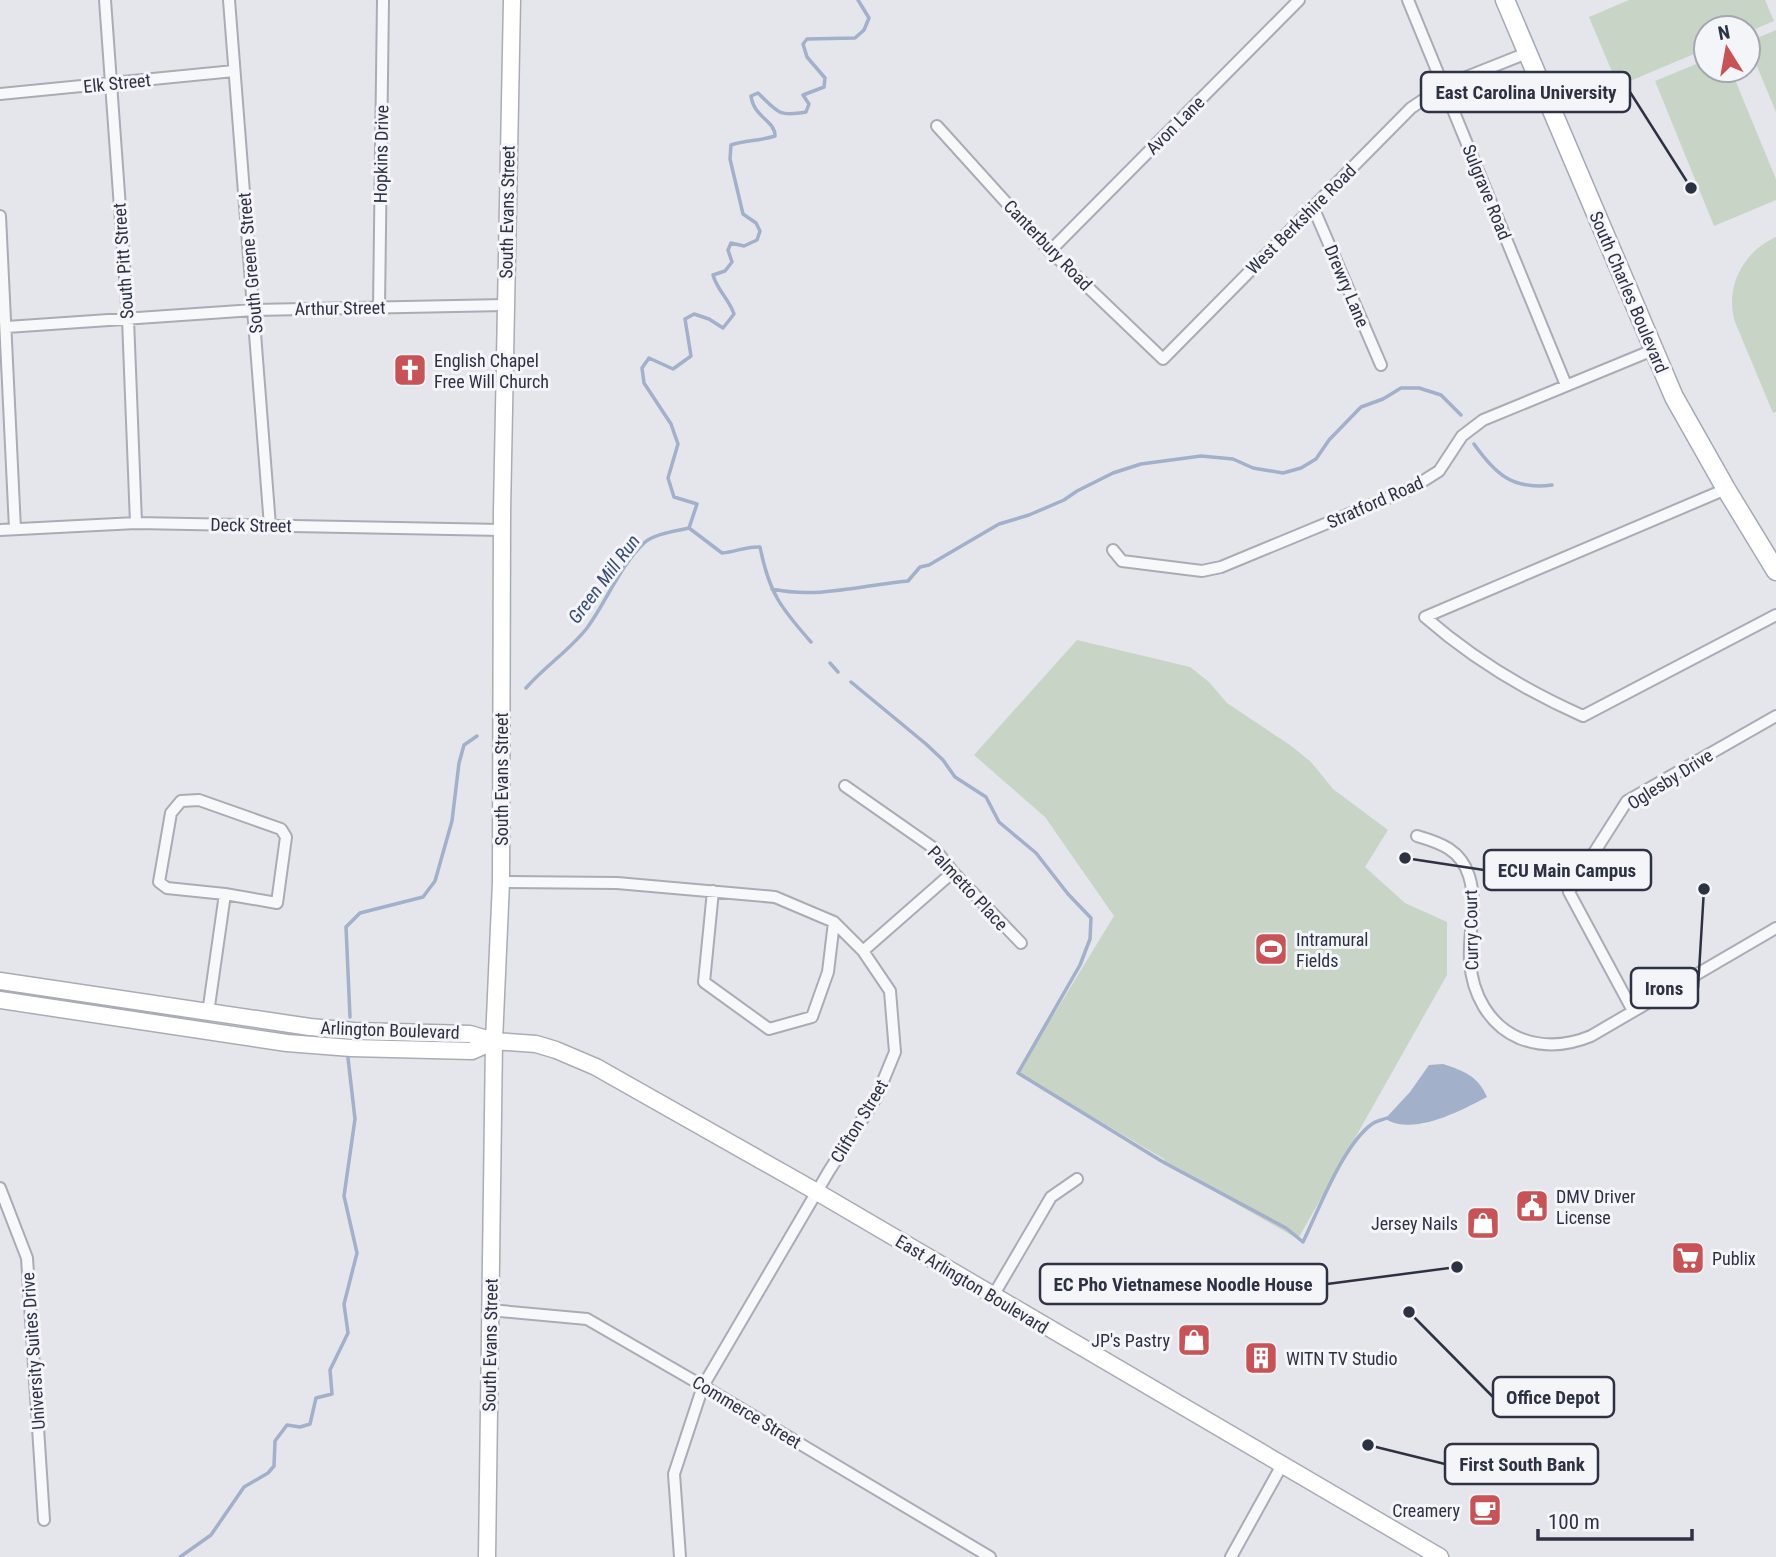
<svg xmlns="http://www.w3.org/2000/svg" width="1776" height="1557" font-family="'Roboto Condensed',sans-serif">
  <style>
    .green { fill: #c8d5c6 }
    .water { fill: #a2b0c9 }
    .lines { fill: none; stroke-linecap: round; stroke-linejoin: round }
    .stream { stroke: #a2b0c9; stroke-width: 3.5 }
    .street-casing { stroke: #a9acb5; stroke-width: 14 }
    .secondary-casing { stroke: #a9acb5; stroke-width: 19 }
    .primary-casing { stroke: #a4a9b7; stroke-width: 21 }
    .street { stroke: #f7f8fa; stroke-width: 10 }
    .secondary { stroke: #fff; stroke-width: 16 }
    .primary { stroke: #fff; stroke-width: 18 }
    .labels { text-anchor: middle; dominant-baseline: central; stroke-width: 6; stroke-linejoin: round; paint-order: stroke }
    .street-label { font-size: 18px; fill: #2d3243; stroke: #f4f5f9 }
    .poi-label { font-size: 18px; fill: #2d3243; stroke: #f4f5f9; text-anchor: start }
    .water-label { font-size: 19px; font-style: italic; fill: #384c75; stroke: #f4f5f9 }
    .leader { fill: none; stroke: #2d3243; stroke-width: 2.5 }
    .callout-dot { fill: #2d3243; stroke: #f4f5f9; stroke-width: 2.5 }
    .callout { fill: #f4f5f9; stroke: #2d3243; stroke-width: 2.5 }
    .callout-label { font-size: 19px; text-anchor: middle; font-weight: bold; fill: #2d3243 }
  </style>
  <rect width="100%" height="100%" fill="#e4e6eb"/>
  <!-- green -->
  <path class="green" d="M 1629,0 L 1765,0 L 1774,21 L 1748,32 L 1748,28 L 1706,28 L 1706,49 L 1618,86 L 1589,17 Z
    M 1776,30 L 1776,112 L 1748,45 L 1748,42 Z
    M 1706,60 L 1706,70 L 1731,70 L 1776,179 L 1776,200 L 1714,226 L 1655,81 Z
    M 1776,237 L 1776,412 L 1773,413 L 1735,322 C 1724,287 1744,251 1776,237 Z
    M 1077,640 L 1190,667 L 1209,682 L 1227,703 L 1290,745 L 1311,762 L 1333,789 L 1388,830 L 1365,867 L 1405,903 L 1447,922 L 1447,975 L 1298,1239 L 1163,1162 L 1164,1159 L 1018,1073 L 1114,916 L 1045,817 L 974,755 Z"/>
  <!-- water -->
  <path class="water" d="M 1443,1064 C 1464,1071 1478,1076 1487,1097 C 1460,1111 1414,1136 1385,1119 L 1410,1092 L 1429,1065 Z"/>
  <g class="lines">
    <!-- stream -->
    <path class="stream" d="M 1474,444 C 1496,475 1513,490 1552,485
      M 689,528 L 722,553 C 736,552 746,546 760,547 C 769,593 781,608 811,642
      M 772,589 C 819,599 862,585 908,581 L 920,567 L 929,565 L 999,524 L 1029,515 L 1064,500 L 1077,491 L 1113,473 L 1141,464 L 1201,456 L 1233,459 L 1253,468 L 1283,473 L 1301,468 L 1316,459 L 1329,440 L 1361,407 L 1383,399 L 1401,388 L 1419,388 L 1441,395 L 1461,415
      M 830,663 L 838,672
      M 851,682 L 926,744 L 943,760 L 955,777 L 986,797 L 999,822 L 1036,853 L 1068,894 L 1091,918 L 1090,939 L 1080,965 L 1018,1073 L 1163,1162 L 1286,1228 L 1303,1242 C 1319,1209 1343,1145 1372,1124 C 1376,1121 1382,1120 1387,1118
      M 526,688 C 545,666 569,651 587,628 C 607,601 619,567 644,543 C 653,534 676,531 689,528 L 697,504 L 674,497 L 668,478 L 678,444 L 671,424 L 644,383 L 642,368 L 649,358 L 673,369 L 691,356 L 685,319 L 694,314 L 709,319 L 723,328 L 734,314 C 729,299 717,290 713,275 L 725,271 L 732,262 L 728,250 L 731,243 L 744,246 L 757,240 L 760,231 L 756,223 L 743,214 L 730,159 L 731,145 C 745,140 760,141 775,136 C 775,120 754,118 751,96 L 758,93 C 778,112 777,117 806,112 L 809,104 L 803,95 L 824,87 L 825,78 L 807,57 L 803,44 L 807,39 L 855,38 L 864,30 L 869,18 L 858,0
      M 350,1017 L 346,927 L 360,913 L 423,897 L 435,881 L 452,821 L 459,763 L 464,745 L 477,736
      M 180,1557 L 211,1535 L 244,1487 L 268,1473 L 274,1466 L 275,1441 L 287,1425 L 300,1427 L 310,1424 L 316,1398 L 332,1394 L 330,1370 L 348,1333 L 344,1304 L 357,1253 L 344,1196 L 355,1119 L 348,1058"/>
    <defs>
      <path id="street" d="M 105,0 L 128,319 L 136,523
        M 229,0 L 270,526
        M 1408,0 L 1566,385
        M 0,94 L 234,71
        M 937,126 L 1050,251 L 1163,359 L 1411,108 L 1444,86 L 1527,53
        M 1313,207 L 1381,365
        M 0,216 L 15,529
        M 1050,251 L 1299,0
        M 379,307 L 383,0
        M 7,327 L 254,310 L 505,305
        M 1726,489 L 1425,617 C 1473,659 1524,690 1583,716 L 1776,615
        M 0,530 L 136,523 L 502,530
        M 1113,550 L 1122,561 L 1202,571 L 1221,567 L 1412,488 L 1439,471 L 1462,436 L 1483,420 L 1653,350
        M 845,786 L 935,849 L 953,872 L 1021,943
        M 1417,836 C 1441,843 1461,850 1469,876 C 1478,904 1468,933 1470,961 C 1472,994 1489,1025 1519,1038 C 1544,1048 1567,1046 1591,1036 L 1776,928
        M 501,882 L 617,883 L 775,897 L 834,922 L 863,951 L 890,991 L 895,1052 L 876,1098 L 829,1171 L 703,1386 L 674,1474 L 680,1557
        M 713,891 L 704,982 L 769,1029 L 812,1017 L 828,972 L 834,922
        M 863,951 L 953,872
        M 1633,1011 L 1569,892 L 1627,801 L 1776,716
        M 208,1013 L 225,894 L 277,903 L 286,837 L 281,829 L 199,800 L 181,801 L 171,813 L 159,882 L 167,888 L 225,894
        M 0,1188 L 27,1258 L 44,1520
        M 993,1296 L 1051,1197 L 1077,1179
        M 490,1310 L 587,1319 L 703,1386 L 990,1557
        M 1231,1557 L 1282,1465"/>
      <path id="secondary" d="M 0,981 L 310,1027 L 354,1031 L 470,1034 L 494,1041 L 536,1044 L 556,1050 L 596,1067 L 817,1192 L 1440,1557
        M 0,1000 L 287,1043 L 351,1048 L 472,1051 L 494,1041
        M 487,1557 L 494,1041 L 501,882 L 502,512 L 512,0"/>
      <path id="primary" d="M 1505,0 L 1674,397 L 1726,489 L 1776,571"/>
    </defs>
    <!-- street casing -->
    <use href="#street" class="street-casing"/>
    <!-- secondary casing -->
    <use href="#secondary" class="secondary-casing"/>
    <!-- primary casing -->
    <use href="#primary" class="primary-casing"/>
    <!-- street -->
    <use href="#street" class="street"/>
    <!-- secondary -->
    <use href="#secondary" class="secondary"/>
    <!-- primary -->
    <use href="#primary" class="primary"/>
  </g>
  <!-- icons -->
  <defs>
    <symbol id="church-square" viewBox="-11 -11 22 22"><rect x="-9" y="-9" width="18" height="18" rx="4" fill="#c85255" stroke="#f4f5f9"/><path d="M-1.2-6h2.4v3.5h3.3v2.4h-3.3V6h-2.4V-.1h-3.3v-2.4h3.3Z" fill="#fff"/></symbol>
    <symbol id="stadium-square" viewBox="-11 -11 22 22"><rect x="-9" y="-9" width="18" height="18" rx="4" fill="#c85255" stroke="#f4f5f9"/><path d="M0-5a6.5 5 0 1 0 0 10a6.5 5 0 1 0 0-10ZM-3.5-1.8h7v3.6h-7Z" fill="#fff"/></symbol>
    <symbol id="civic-square" viewBox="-11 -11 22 22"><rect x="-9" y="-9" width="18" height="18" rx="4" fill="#c85255" stroke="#f4f5f9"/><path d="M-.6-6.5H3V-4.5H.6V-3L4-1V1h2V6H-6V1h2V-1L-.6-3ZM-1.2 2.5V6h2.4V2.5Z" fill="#fff"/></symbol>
    <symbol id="shop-square" viewBox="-11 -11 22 22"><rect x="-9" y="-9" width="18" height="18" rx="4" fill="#c85255" stroke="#f4f5f9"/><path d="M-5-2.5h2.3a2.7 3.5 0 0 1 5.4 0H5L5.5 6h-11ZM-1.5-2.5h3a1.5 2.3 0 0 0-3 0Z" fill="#fff"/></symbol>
    <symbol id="supermarket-square" viewBox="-11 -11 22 22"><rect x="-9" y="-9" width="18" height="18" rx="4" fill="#c85255" stroke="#f4f5f9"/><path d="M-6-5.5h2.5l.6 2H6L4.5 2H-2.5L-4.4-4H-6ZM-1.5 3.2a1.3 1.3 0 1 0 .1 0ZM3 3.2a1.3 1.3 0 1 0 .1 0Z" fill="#fff"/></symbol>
    <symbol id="building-square" viewBox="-11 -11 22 22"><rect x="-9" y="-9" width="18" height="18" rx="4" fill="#c85255" stroke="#f4f5f9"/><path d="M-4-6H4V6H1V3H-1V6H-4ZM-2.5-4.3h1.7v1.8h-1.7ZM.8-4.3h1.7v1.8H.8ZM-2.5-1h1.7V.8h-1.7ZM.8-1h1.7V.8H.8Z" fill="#fff"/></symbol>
    <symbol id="cafe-square" viewBox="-11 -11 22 22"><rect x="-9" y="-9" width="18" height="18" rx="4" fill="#c85255" stroke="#f4f5f9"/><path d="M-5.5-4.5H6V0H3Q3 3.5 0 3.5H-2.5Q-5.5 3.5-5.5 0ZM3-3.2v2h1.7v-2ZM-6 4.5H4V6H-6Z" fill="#fff"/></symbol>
  </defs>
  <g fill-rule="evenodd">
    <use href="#church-square" x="391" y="351" width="38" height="38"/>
    <use href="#stadium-square" x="1252" y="930" width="38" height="38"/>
    <use href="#civic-square" x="1513" y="1187" width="38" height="38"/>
    <use href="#shop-square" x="1464" y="1204" width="38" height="38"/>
    <use href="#supermarket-square" x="1669" y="1239" width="38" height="38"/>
    <use href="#shop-square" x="1175" y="1321" width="38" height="38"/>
    <use href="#building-square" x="1242" y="1339" width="38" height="38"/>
    <use href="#cafe-square" x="1466" y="1491" width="38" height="38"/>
  </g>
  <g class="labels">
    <!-- street labels -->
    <g class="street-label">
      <text transform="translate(117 83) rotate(-6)">Elk Street</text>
      <text transform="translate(1175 125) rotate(-45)">Avon Lane</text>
      <text transform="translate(381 154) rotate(-89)">Hopkins Drive</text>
      <text transform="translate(1487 192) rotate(68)">Sulgrave Road</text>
      <text transform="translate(507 212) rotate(-89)">South Evans Street</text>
      <text transform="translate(1301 219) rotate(-45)">West Berkshire Road</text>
      <text transform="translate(1048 245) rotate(46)">Canterbury Road</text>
      <text transform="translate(123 261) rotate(-94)">South Pitt Street</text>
      <text transform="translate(250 263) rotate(-95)">South Greene Street</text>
      <text transform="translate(1347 286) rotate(67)">Drewry Lane</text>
      <text transform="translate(1629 292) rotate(67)">South Charles Boulevard</text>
      <text transform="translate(340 308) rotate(-1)">Arthur Street</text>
      <text transform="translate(1375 502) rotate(-24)">Stratford Road</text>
      <text transform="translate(251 525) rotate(1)">Deck Street</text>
      <text transform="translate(501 779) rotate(-90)">South Evans Street</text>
      <text transform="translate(1670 779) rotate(-32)">Oglesby Drive</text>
      <text transform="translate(968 888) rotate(47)">Palmetto Place</text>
      <text transform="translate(1471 930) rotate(-91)">Curry Court</text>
      <text transform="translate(390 1030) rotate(2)">Arlington Boulevard</text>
      <text transform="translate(859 1121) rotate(-59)">Clifton Street</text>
      <text transform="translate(972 1284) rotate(31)">East Arlington Boulevard</text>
      <text transform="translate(490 1345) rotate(-89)">South Evans Street</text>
      <text transform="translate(33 1351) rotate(-94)">University Suites Drive</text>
      <text transform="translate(747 1412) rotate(31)">Commerce Street</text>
    </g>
    <!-- poi labels -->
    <g class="poi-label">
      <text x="434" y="360">English Chapel<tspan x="434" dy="21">Free Will Church</tspan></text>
      <text x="1296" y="939">Intramural<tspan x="1296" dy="21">Fields</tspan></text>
      <text x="1556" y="1196">DMV Driver<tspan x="1556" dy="21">License</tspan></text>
      <text x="1458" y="1223" text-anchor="end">Jersey Nails</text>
      <text x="1712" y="1258">Publix</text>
      <text x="1170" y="1340" text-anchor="end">JP's Pastry</text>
      <text x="1286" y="1358">WITN TV Studio</text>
      <text x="1460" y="1510" text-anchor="end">Creamery</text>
    </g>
    <!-- water labels -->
    <g class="water-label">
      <text transform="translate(604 579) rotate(-53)">Green Mill Run</text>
    </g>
  </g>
  <!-- callouts -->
  <path class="leader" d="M1691 188L1630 92M1405 858L1484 870M1704 889L1698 988M1457 1267L1327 1284M1409 1312L1493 1397M1368 1445L1445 1464"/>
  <g class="callout-dot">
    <circle cx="1691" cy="188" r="7"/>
    <circle cx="1405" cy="858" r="7"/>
    <circle cx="1704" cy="889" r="7"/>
    <circle cx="1457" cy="1267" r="7"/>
    <circle cx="1409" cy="1312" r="7"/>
    <circle cx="1368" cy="1445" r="7"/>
  </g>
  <g class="callout">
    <rect x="1421" y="72" width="209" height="40" rx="7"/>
    <rect x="1484" y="850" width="167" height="40" rx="7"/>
    <rect x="1631" y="968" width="67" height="40" rx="7"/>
    <rect x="1040" y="1264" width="287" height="40" rx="7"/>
    <rect x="1493" y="1377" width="121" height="40" rx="7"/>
    <rect x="1445" y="1444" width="153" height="40" rx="7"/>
  </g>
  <g class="callout-label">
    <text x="1526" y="99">East Carolina University</text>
    <text x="1567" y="877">ECU Main Campus</text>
    <text x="1664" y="995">Irons</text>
    <text x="1183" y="1291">EC Pho Vietnamese Noodle House</text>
    <text x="1553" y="1404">Office Depot</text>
    <text x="1522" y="1471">First South Bank</text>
  </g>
  <!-- north arrow -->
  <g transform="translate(1727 49) rotate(349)"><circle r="33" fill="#f4f5f9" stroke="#a4a7b0" stroke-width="2"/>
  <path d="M0-5L12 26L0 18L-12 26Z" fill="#c85255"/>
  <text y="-10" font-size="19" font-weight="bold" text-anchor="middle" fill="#2d3243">N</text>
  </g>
  <!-- scale -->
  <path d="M1538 1529v10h154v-10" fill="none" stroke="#2d3243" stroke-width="3.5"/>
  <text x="1548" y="1529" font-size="21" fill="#2d3243" stroke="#f4f5f9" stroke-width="5" paint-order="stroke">100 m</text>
</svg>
